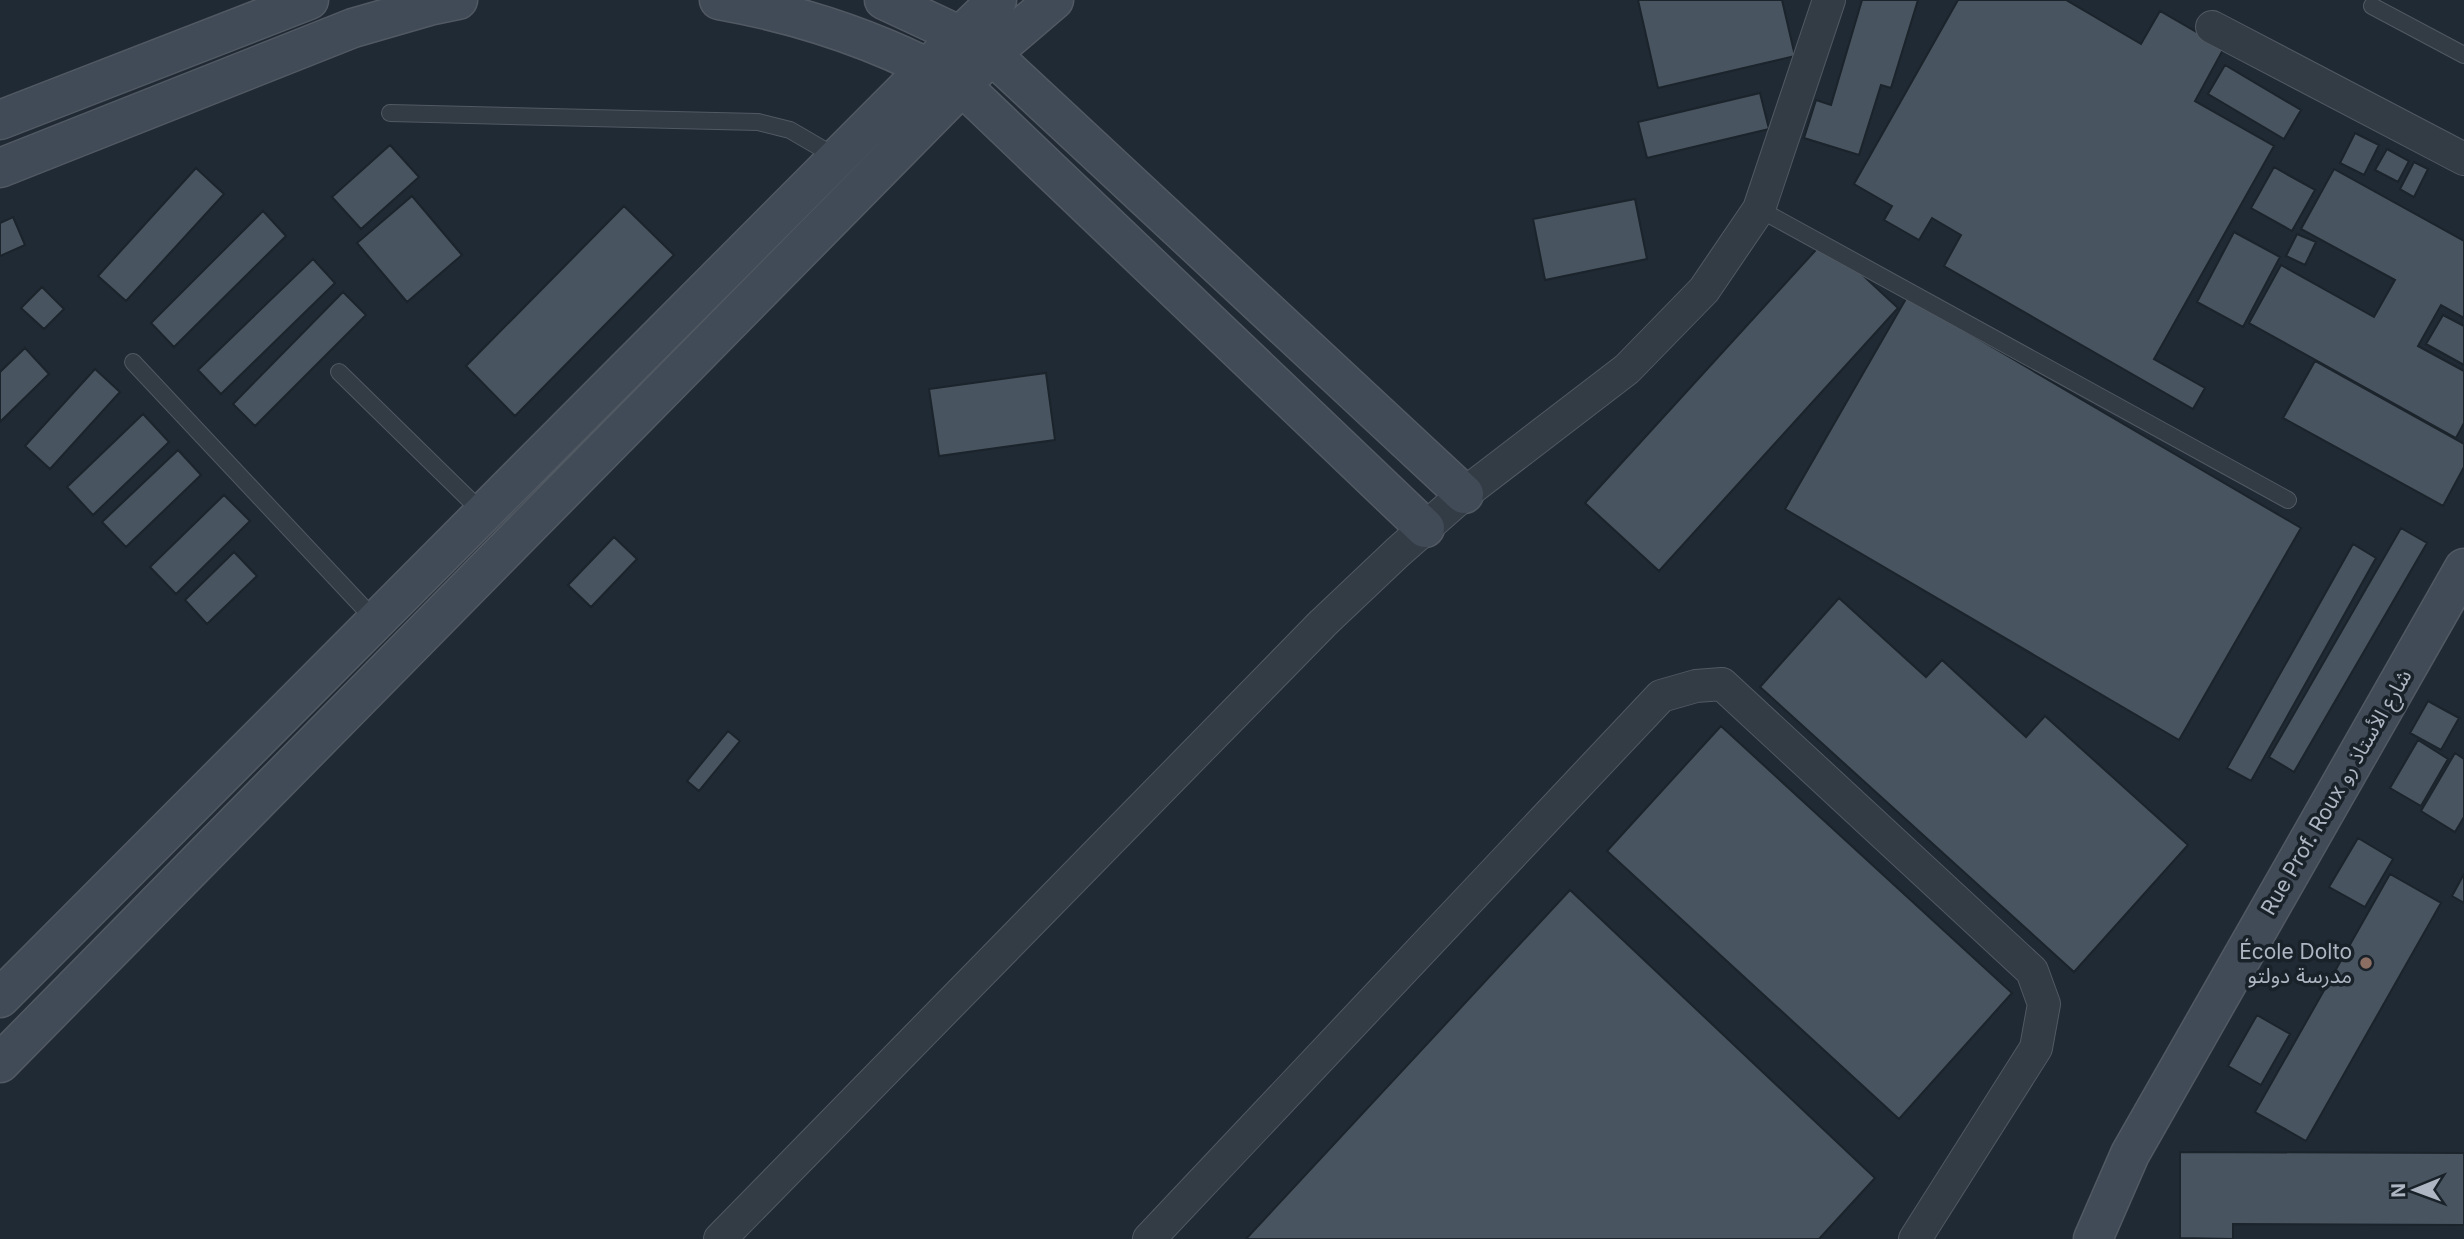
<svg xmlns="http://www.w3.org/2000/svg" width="2464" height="1239" font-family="Inter,'Noto Sans Arabic',sans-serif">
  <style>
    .building { fill: #485460; stroke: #1b232b; stroke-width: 2 }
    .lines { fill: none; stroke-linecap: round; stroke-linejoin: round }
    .lane-casing { stroke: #515963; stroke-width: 18 }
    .street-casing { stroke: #515963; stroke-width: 34 }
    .secondary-casing { stroke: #515963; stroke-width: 41 }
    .lane { stroke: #333c45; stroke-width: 16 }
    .street { stroke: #333c45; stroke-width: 32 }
    .secondary { stroke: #414b58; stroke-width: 38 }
    .education-dot { fill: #8d6e63; stroke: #192129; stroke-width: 2.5 }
    .labels { text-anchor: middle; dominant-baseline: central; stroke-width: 7; stroke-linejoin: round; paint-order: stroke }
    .street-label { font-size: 21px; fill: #adb6c2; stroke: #192129 }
    .poi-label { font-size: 21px; fill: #adb6c2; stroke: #192129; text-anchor: end }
  </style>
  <rect width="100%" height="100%" fill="#202a34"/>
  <!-- building -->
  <path class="building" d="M 1638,0 L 1782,0 L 1795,56 L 1658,88 Z
    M 1862,0 L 1918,0 L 1891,88 L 1881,85 L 1859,155 L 1804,138 L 1816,100 L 1831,105 Z
    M 1958,0 L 2066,0 L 2141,44 L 2160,11 L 2224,48 L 2195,101 L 2274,146 L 2154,359 L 2205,388 L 2193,409 L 1944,266 L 1961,235 L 1932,218 L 1919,240 L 1884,220 L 1892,206 L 1854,184 Z
    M 2225,65 L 2301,110 L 2284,139 L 2208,94 Z
    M 1760,93 L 1769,129 L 1647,158 L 1638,122 Z
    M 2355,133 L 2379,145 L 2364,175 L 2340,163 Z
    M 390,145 L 419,177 L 361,229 L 332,197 Z
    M 2387,149 L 2409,161 L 2398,182 L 2375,170 Z
    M 2414,162 L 2428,169 L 2414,197 L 2400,189 Z
    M 2274,167 L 2315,190 L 2292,231 L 2251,208 Z
    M 196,168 L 224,194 L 126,301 L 98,276 Z
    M 2334,169 L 2464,241 L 2464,318 L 2441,305 L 2418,346 L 2464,371 L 2464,423 L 2456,438 L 2249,323 L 2281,265 L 2374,317 L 2395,280 L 2301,229 Z
    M 412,196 L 462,255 L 407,302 L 357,243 Z
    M 1635,199 L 1647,259 L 1545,280 L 1533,219 Z
    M 624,206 L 674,255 L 515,416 L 466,366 Z
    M 263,211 L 286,236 L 174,347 L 151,323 Z
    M 13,217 L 25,245 L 0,256 L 0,223 Z
    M 2234,232 L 2280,257 L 2243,327 L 2197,302 Z
    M 2297,234 L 2316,242 L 2305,265 L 2286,256 Z
    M 1825,240 L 1898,308 L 1659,571 L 1585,503 Z
    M 313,259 L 335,283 L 221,394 L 198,370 Z
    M 42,287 L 64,309 L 44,329 L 21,308 Z
    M 343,292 L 366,315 L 255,426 L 233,404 Z
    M 1907,297 L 2301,528 L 2179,740 L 1785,509 Z
    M 2443,315 L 2464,326 L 2464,365 L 2426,344 Z
    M 25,348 L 49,374 L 0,422 L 0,372 Z
    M 2315,361 L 2464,444 L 2464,467 L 2443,506 L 2283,418 Z
    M 95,369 L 120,392 L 50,469 L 25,446 Z
    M 1046,373 L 1055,440 L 939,456 L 929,389 Z
    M 143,414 L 169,442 L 93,515 L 67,487 Z
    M 178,450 L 201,475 L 126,547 L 102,522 Z
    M 224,495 L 250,521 L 176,594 L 150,567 Z
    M 2401,528 L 2427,543 L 2294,772 L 2269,757 Z
    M 614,537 L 637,559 L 591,607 L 568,585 Z
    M 2353,544 L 2376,558 L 2251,781 L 2227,768 Z
    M 234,552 L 257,576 L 207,624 L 185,600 Z
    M 1839,598 L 1926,677 L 1942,660 L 2026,737 L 2045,716 L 2188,845 L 2074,972 L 1760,687 Z
    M 2428,701 L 2459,718 L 2441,750 L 2410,733 Z
    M 1721,726 L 2012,993 L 1899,1119 L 1607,851 Z
    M 728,731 L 740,741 L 699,791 L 687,781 Z
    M 2418,740 L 2448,759 L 2421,806 L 2390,788 Z
    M 2455,753 L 2464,759 L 2464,817 L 2455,832 L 2421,811 Z
    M 2358,838 L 2393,859 L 2365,907 L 2329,887 Z
    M 2390,874 L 2441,903 L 2306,1141 L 2255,1112 Z
    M 2464,874 L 2464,903 L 2452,896 Z
    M 1570,890 L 1875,1178 L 1819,1239 L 1246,1239 Z
    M 2257,1015 L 2290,1034 L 2261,1085 L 2228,1066 Z
    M 2180,1152 L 2464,1153 L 2464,1225 L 2233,1224 L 2233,1239 L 2180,1238 Z"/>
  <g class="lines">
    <defs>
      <path id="lane" d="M 2372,6 L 2464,55
        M 390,113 L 758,122 L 790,130 L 838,158
        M 1759,209 L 2288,500
        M 133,362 L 376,621
        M 339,372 L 483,513"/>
      <path id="street" d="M 2212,27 L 2464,159
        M 720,1239 L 1323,623 L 1398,552 L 1464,494 L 1627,369 L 1704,290 L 1759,209 L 1829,0
        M 1149,1239 L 1661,696 L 1696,686 L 1722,684 L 2032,971 L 2044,1004 L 2036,1048 L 1915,1239"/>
      <path id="secondary" d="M 719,0 C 803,15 888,44 962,86 L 1425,528
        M 884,0 L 959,35 L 991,54 L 1464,494
        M 0,120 L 309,0
        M 0,168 L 353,28 L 429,6 L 458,0
        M 0,998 L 928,67 L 997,0
        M 0,1063 L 962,86 L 991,54 L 1054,0
        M 2093,1239 L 2130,1154 L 2464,568"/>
    </defs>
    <!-- lane casing -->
    <use href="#lane" class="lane-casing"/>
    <!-- street casing -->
    <use href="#street" class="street-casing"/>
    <!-- secondary casing -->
    <use href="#secondary" class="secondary-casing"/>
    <!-- lane -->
    <use href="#lane" class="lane"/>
    <!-- street -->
    <use href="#street" class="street"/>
    <!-- secondary -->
    <use href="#secondary" class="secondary"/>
  </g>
  <!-- markers -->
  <circle class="education-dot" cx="2366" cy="963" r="7"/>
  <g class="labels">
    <!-- street labels -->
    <g class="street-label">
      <text transform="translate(2336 792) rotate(-60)">Rue Prof. Roux شارع الأستاذ رو</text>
    </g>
    <!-- poi labels -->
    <g class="poi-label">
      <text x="2352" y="951">École Dolto<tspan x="2352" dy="24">مدرسة دولتو</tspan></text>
    </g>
  </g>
  <!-- north arrow -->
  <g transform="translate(2415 1190) rotate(269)" stroke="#192129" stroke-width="5" paint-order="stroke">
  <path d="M0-5L12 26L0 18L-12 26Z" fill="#adb6c2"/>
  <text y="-10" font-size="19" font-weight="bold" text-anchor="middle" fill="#adb6c2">N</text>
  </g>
</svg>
